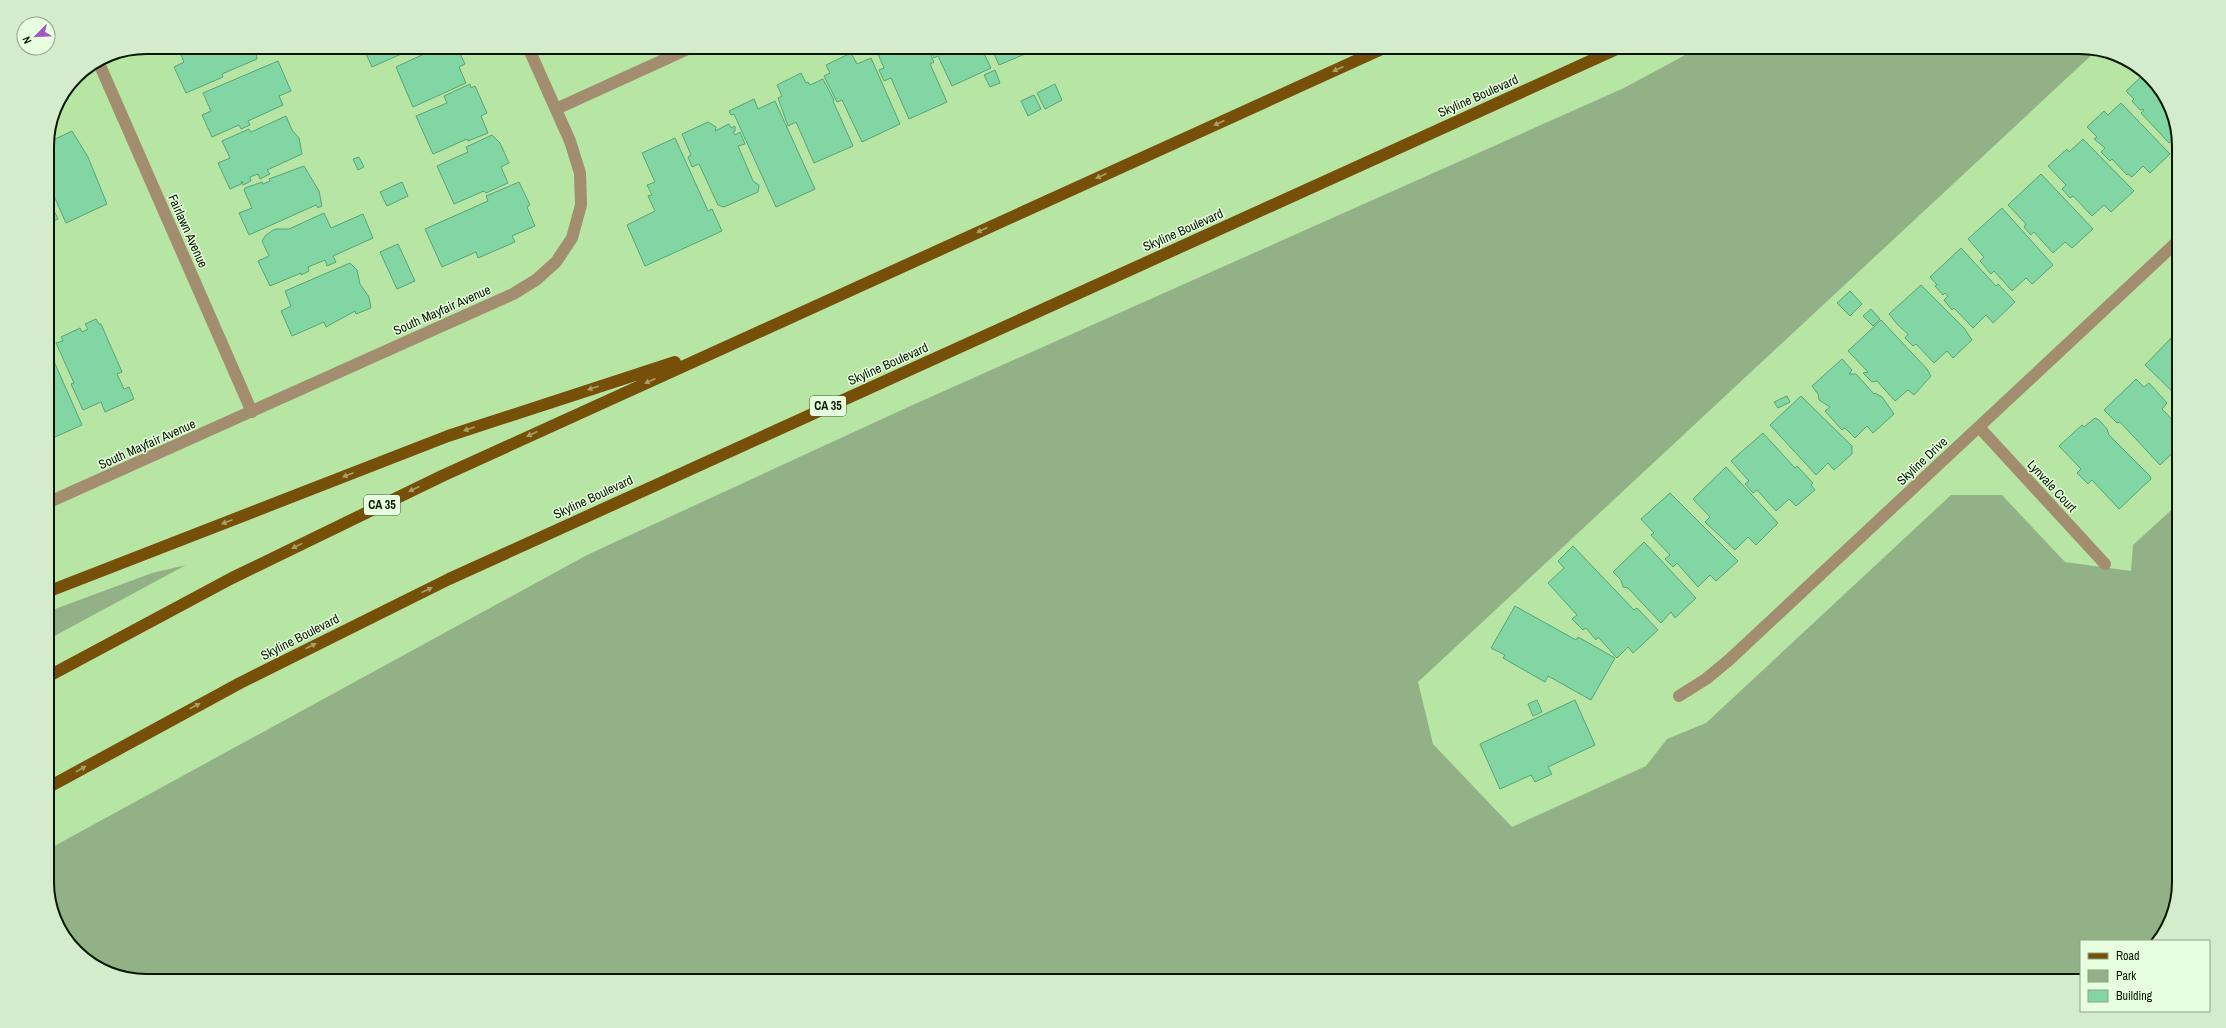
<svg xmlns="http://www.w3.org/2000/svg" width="2226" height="1028" font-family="'Archivo Narrow',sans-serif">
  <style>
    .green { fill: #93b186 }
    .building { fill: #82d6a4; stroke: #58a377 }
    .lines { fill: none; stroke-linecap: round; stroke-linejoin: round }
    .street { stroke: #a28d6f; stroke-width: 12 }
    .primary { stroke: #765008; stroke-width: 12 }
    .oneway { fill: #a99f68 }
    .labels { text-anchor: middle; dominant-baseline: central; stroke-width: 3; stroke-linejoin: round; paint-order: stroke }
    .shield { fill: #e7ffde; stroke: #4a5d43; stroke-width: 1 }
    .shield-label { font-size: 12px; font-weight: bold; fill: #071701 }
    .street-label { font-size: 13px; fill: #071701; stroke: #e7ffde }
    .rim { fill: none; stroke: #071701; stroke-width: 2 }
  </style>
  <rect width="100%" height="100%" fill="#b7e5a4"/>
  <!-- green -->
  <path class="green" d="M 1700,47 L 2080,47 L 2097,50 L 1418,682 L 1433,744 L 1512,827 L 1646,766 L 1667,739 L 1706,723 L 1951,495 L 2002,495 L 2065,562 L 2131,571 L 2133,545 L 2179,503 L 2179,882 L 2171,920 L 2154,941 L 2081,941 L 2080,981 L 146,981 L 108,973 L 64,937 L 47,889 L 47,850 L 587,555 L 906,408 L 1624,88 Z
    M 186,565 L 47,640 L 47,612 L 152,573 Z"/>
  <!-- building -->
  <path class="building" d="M 180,47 L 255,47 L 257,59 L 222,74 L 223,77 L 186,93 L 174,67 L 184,62 L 178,48 Z
    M 283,47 L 300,47 L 286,54 Z
    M 363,47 L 417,47 L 372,67 Z
    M 429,47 L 457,47 L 465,64 L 459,67 L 466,83 L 413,107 L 396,67 L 424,54 L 422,50 Z
    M 875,47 L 927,47 L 934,62 L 930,64 L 947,102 L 909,119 L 891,78 L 884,81 L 879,70 L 884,68 Z
    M 929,47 L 981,47 L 991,68 L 952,86 L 938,56 L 934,58 Z
    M 991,47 L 1038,47 L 1039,48 L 999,65 Z
    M 851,53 L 857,64 L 871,58 L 900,124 L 862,142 L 842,100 L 837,102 L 824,76 L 830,73 L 826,65 Z
    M 278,61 L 291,91 L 279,96 L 283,105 L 248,121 L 250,125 L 241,129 L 239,125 L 212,137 L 202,115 L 211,111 L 203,93 Z
    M 995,70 L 1000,83 L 990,87 L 984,75 Z
    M 801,73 L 806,83 L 808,82 L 810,85 L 823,79 L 834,100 L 833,101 L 853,146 L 814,163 L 796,122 L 788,126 L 778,98 L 782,96 L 777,85 Z
    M 2143,75 L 2162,91 L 2178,136 L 2169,143 L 2141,113 L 2144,110 L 2142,109 L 2140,110 L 2132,101 L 2134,99 L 2126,91 Z
    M 470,84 L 471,88 L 475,86 L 487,113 L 481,116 L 488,133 L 468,141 L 467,139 L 433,154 L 416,116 L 447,103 L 444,96 Z
    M 1055,84 L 1062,100 L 1045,109 L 1037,93 Z
    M 1034,95 L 1041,109 L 1028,116 L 1021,101 Z
    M 754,99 L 758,109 L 775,101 L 815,189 L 776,207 L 734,114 L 731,115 L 729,111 Z
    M 2121,103 L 2170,154 L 2150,173 L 2143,166 L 2132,177 L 2128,174 L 2127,175 L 2112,159 L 2110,161 L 2101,152 L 2105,148 L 2094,139 L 2097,137 L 2087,127 L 2104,111 L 2108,115 Z
    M 286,116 L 292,130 L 299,138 L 302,154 L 267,170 L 270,174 L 260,179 L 258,174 L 250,177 L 251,181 L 243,185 L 242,181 L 241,184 L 230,189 L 218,163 L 230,158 L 222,141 L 249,129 L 251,132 Z
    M 708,122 L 716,127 L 715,131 L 729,124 L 731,128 L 735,126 L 735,131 L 733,132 L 735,135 L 740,132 L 745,144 L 738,146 L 753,181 L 759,185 L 758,192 L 724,207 L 718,205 L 699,164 L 692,167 L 688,157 L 691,155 L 682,134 Z
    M 72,131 L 88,157 L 107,204 L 66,223 L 47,180 L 47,153 L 53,152 L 51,141 Z
    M 492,135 L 500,143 L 509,163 L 501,167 L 508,183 L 486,193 L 484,191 L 454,204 L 437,166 L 468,152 L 466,147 Z
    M 675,138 L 708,211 L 712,209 L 722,231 L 645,266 L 627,225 L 655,211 L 648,196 L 652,195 L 647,185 L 655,182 L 642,153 Z
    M 2083,139 L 2134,191 L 2111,212 L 2104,205 L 2092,216 L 2073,196 L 2070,198 L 2062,189 L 2066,185 L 2048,166 L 2067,149 L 2069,152 Z
    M 359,157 L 364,167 L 358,170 L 353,159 Z
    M 304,166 L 319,191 L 322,206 L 318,208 L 316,205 L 249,235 L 239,213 L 252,208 L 244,190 L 245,188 L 262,182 L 263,184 L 270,181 L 269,179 Z
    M 2041,174 L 2093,229 L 2072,248 L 2065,242 L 2053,253 L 2034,232 L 2031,235 L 2024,227 L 2026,224 L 2008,205 Z
    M 402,182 L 408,196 L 387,206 L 380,192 Z
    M 519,182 L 530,205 L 527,207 L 535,226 L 512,236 L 515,242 L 478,258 L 476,252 L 442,267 L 425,229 L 488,201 L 486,196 Z
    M 47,196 L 58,219 L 47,224 Z
    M 2002,208 L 2053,265 L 2032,284 L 2026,278 L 2012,291 L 1994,271 L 1991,274 L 1980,261 L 1984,257 L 1968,239 Z
    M 324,213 L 331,228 L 363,214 L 373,238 L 333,256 L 336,262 L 327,266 L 325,260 L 308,267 L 309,271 L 301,275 L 301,273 L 270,286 L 258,261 L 269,256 L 262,241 L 266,235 L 275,229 L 289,229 Z
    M 398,244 L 415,281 L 397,289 L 380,252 Z
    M 1961,248 L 1996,286 L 1998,284 L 2015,302 L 1993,323 L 1986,315 L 1973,328 L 1954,308 L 1952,310 L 1944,300 L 1948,296 L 1945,293 L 1943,295 L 1935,286 L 1937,285 L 1930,277 Z
    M 350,263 L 357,270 L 360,284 L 369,297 L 371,308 L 356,314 L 355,311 L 326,327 L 324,322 L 292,336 L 281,311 L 291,306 L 285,291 Z
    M 1921,285 L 1964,328 L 1972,340 L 1953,358 L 1947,351 L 1934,363 L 1916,344 L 1913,346 L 1905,338 L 1908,334 L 1898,325 L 1889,314 Z
    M 1850,291 L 1862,304 L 1850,316 L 1837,303 Z
    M 1871,309 L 1880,319 L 1873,326 L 1863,316 Z
    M 96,319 L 99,324 L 101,324 L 122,372 L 117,374 L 124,389 L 129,387 L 134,399 L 105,412 L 101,402 L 83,410 L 71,384 L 74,383 L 56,343 L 63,341 L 61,337 L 80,328 L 82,332 L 88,329 L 85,324 Z
    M 1881,320 L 1927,369 L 1931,376 L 1914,395 L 1908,390 L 1895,401 L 1877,381 L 1872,382 L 1863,373 L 1868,372 L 1848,351 Z
    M 2177,332 L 2179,334 L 2179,398 L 2145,365 Z
    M 49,350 L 82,425 L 55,437 L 51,427 L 47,429 Z
    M 1842,359 L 1852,370 L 1849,374 L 1856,374 L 1874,394 L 1875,393 L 1882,397 L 1894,414 L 1873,433 L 1867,426 L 1855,438 L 1845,428 L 1842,430 L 1825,411 L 1830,407 L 1819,400 L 1818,394 L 1812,386 Z
    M 2136,379 L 2144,387 L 2149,383 L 2167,403 L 2162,409 L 2179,427 L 2179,447 L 2160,465 L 2120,422 L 2117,423 L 2104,410 Z
    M 1787,396 L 1790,402 L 1778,408 L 1774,402 Z
    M 1801,396 L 1852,446 L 1852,454 L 1834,470 L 1828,463 L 1816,475 L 1770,425 Z
    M 2095,418 L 2099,420 L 2107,429 L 2109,435 L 2150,476 L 2151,479 L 2119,509 L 2092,480 L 2088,484 L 2077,473 L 2081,469 L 2059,446 L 2082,425 L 2084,427 Z
    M 1763,433 L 1795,468 L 1797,466 L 1813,483 L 1811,485 L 1815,490 L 1796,506 L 1789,499 L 1776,511 L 1757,490 L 1753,493 L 1745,484 L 1749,481 L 1731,461 Z
    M 1726,467 L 1778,523 L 1756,545 L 1748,537 L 1735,550 L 1705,522 L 1710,517 L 1693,499 Z
    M 1670,493 L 1738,561 L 1716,581 L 1710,575 L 1698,587 L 1677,563 L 1673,567 L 1665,559 L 1670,555 L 1651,535 L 1654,533 L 1641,519 Z
    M 1644,542 L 1696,598 L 1675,618 L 1671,612 L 1661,623 L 1628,588 L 1623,587 L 1621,580 L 1613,572 Z
    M 1573,546 L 1634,610 L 1637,608 L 1658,630 L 1633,653 L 1628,647 L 1617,658 L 1598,637 L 1596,640 L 1586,628 L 1583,630 L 1572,619 L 1577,615 L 1548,583 L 1564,568 L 1558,561 Z
    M 1515,606 L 1576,640 L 1578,637 L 1615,658 L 1591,700 L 1548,676 L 1545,682 L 1503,658 L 1505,655 L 1491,648 Z
    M 1537,700 L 1542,712 L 1533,716 L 1528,704 Z
    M 1575,700 L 1595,745 L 1548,767 L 1552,774 L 1535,782 L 1531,775 L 1500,789 L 1480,744 Z"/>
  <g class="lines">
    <!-- street -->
    <path class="street" d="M 98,61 L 252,412
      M 556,109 L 692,47
      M 1979,427 L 2105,564
      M 47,503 L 513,294 L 536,280 L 556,262 L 572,238 L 581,205 L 580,173 L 570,141 L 528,47
      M 1679,696 L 1706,679 L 1729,660 L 2179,240"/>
    <!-- primary -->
    <path class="primary" d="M 47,592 L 448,436 L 675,362
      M 47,677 L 232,578 L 442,476 L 1386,47
      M 47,788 L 240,683 L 449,579 L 1621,47"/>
  </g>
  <!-- one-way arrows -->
  <defs><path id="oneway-solid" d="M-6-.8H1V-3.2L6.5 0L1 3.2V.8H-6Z"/></defs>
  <g class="oneway">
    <use href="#oneway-solid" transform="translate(1338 69) rotate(156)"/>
    <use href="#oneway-solid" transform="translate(1219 123) rotate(156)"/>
    <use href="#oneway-solid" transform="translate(1101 176) rotate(156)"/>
    <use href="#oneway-solid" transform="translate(982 230) rotate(156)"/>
    <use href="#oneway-solid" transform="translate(650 381) rotate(156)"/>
    <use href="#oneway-solid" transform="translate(593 388) rotate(163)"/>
    <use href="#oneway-solid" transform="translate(469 429) rotate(161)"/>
    <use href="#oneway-solid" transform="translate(532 434) rotate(156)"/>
    <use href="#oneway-solid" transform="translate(348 475) rotate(159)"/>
    <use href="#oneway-solid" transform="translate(414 489) rotate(155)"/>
    <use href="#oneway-solid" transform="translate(227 522) rotate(159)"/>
    <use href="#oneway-solid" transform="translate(297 546) rotate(154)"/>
    <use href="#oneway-solid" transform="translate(427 590) rotate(-25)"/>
    <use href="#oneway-solid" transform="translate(311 646) rotate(-27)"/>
    <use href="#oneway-solid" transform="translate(195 706) rotate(-28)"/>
    <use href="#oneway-solid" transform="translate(81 769) rotate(-30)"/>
  </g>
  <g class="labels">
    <!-- shield labels -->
    <g class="shield">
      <rect x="810" y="396" width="36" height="20" rx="3"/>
      <rect x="364" y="495" width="36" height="20" rx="3"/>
    </g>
    <g class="shield-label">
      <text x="828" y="406">CA 35</text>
      <text x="382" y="505">CA 35</text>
    </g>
    <!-- street labels -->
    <g class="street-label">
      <text transform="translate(1478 96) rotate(-24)">Skyline Boulevard</text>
      <text transform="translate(1183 230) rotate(-24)">Skyline Boulevard</text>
      <text transform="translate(188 231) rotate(66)">Fairlawn Avenue</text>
      <text transform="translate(442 310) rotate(-24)">South Mayfair Avenue</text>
      <text transform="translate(888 364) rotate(-24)">Skyline Boulevard</text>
      <text transform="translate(147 444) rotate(-24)">South Mayfair Avenue</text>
      <text transform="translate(1922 461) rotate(-43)">Skyline Drive</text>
      <text transform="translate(2052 486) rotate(47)">Lynvale Court</text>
      <text transform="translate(593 497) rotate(-25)">Skyline Boulevard</text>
      <text transform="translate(300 637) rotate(-27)">Skyline Boulevard</text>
    </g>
  </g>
  <!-- crop -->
  <path d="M0 0H2226V1028H0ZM146 54H2080A92 92 0 0 1 2172 146V882A92 92 0 0 1 2080 974H146A92 92 0 0 1 54 882V146A92 92 0 0 1 146 54Z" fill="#d5eccc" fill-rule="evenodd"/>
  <path class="rim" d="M146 54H2080A92 92 0 0 1 2172 146V882A92 92 0 0 1 2080 974H146A92 92 0 0 1 54 882V146A92 92 0 0 1 146 54Z"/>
  <!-- legend -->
  <rect x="2080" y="940" width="130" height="72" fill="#e7ffde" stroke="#8da286"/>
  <rect x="2088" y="953" width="20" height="6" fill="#765008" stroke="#8da286"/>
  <text x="2116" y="960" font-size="12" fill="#071701">Road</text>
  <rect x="2088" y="970" width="20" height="12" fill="#93b186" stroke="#8da286"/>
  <text x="2116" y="980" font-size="12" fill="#071701">Park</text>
  <rect x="2088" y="990" width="20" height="12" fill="#82d6a4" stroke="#8da286"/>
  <text x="2116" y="1000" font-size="12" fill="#071701">Building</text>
  <!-- north arrow -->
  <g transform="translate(36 36) rotate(246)"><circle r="19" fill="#e7ffde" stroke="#8da286"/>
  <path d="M0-3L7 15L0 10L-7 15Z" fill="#a755c4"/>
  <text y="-6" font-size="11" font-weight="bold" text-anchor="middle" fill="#071701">N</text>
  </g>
</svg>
